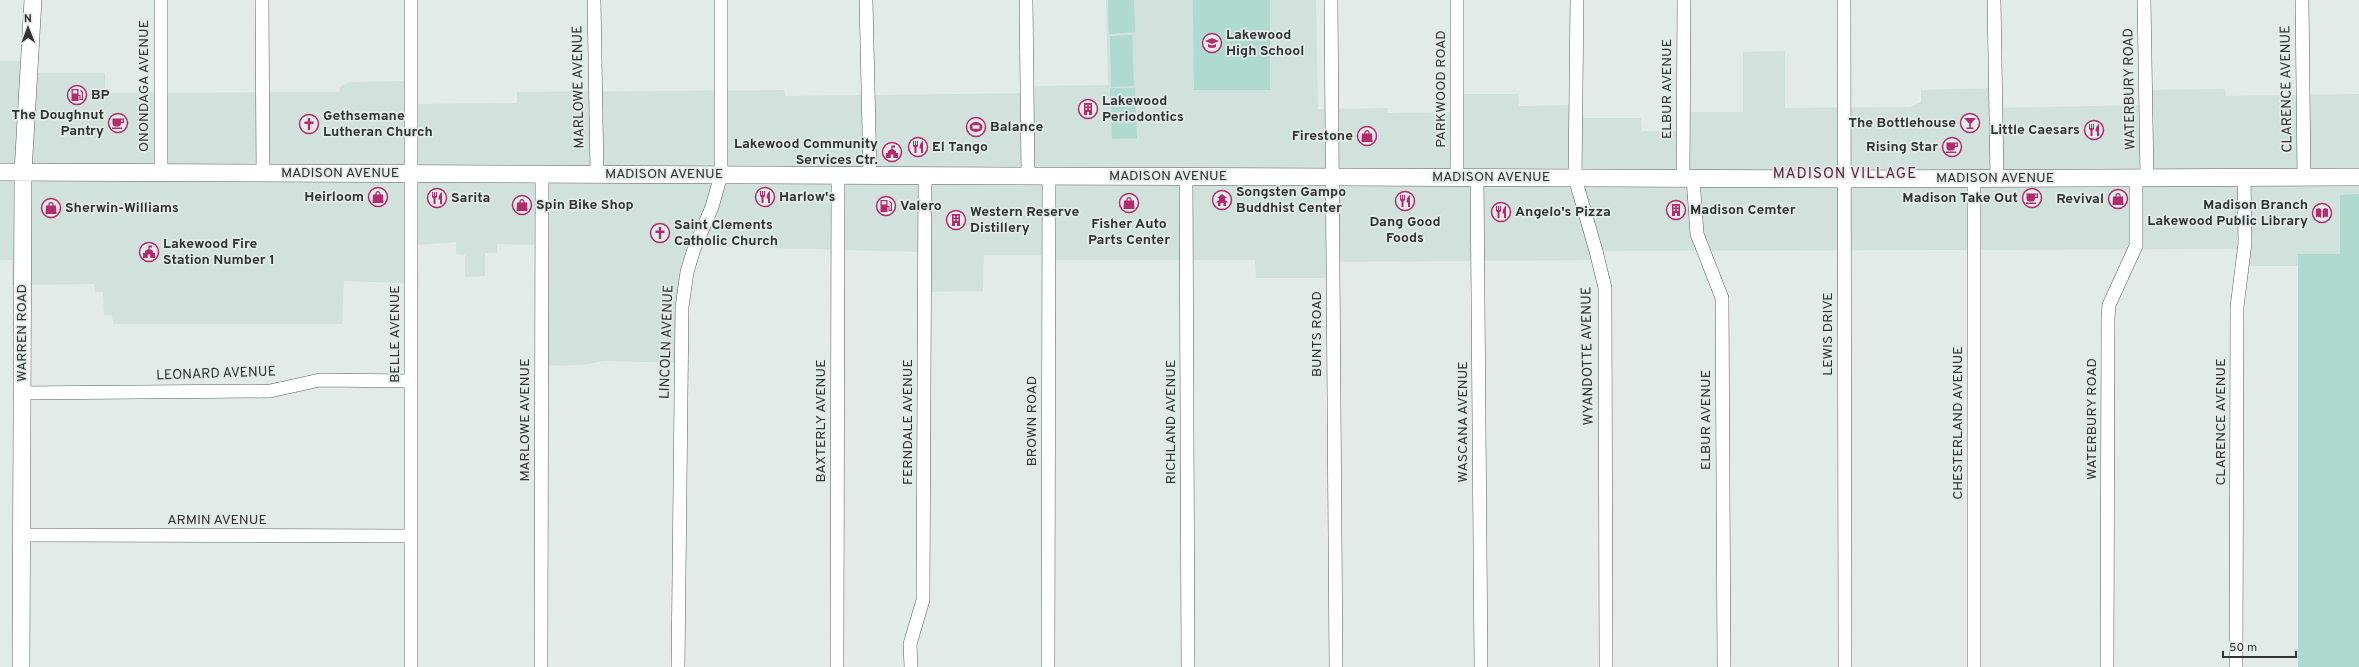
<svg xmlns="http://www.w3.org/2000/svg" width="2359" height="667" font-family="Overpass,sans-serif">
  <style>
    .built { fill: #d1e1dc }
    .green { fill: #aedbce }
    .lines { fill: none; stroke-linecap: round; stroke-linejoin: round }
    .minor-casing { stroke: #5a605e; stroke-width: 14 }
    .major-casing { stroke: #5a605e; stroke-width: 18 }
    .minor { stroke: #fff; stroke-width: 13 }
    .major { stroke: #fff; stroke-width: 17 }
    .labels { text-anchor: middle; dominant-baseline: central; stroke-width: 3.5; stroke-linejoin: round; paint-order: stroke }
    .poi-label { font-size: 14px; font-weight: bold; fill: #313433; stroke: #e3ebe9; text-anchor: start }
    .street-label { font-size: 14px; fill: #313433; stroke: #e3ebe9 }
    .neighbourhood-label { font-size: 15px; letter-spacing: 1px; fill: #611f3c; stroke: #e3ebe9 }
  </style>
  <rect width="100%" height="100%" fill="#e3ebe9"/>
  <!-- built -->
  <path class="built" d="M 1106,0 L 1316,0 L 1318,109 L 1387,108 L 1388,113 L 1460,112 L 1459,94 L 1518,94 L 1519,106 L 1578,105 L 1578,118 L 1641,118 L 1642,131 L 1685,131 L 1685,112 L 1743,112 L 1743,52 L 1785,51 L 1785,108 L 1910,107 L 1921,102 L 1921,90 L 1998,88 L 1998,108 L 2143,105 L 2143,90 L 2225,89 L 2226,96 L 2359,94 L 2359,195 L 2340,195 L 2340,254 L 2298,254 L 2299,266 L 2245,266 L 2247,249 L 1602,251 L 1604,260 L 1336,262 L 1336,278 L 1256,278 L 1255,260 L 1051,260 L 1050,255 L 984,255 L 983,291 L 921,292 L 922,252 L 701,246 L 690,275 L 681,363 L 604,361 L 582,365 L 536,366 L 536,245 L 497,244 L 497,253 L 485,253 L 485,276 L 465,277 L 465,255 L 456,254 L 456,242 L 417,245 L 419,288 L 400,283 L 344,281 L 342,324 L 113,324 L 112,315 L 104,315 L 103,292 L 95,292 L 94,284 L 12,285 L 12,260 L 0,260 L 0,61 L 27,61 L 27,73 L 105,73 L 105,93 L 339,92 L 340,87 L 349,82 L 416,81 L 417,104 L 517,103 L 517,92 L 784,90 L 785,96 L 1032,93 L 1032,86 L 1108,85 Z"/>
  <!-- green -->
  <path class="green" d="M 1108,0 L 1134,0 L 1135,32 L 1109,34 Z
    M 1193,0 L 1270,0 L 1270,90 L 1194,90 Z
    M 1132,35 L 1134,86 L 1111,87 L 1110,36 Z
    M 1110,88 L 1135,88 L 1137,138 L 1112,139 Z
    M 2359,194 L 2359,667 L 2298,667 L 2298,254 L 2340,254 L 2340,195 Z"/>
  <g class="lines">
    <defs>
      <path id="minor" d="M 161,0 L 161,173
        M 262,0 L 263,173
        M 594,0 L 597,174
        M 866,0 L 870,175
        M 1026,0 L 1028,176
        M 1331,0 L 1336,667
        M 1577,0 L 1575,178 L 1596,251 L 1605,288 L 1606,667
        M 1844,0 L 1845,667
        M 1994,0 L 1997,178
        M 2144,0 L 2147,177
        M 2302,0 L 2304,177
        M 1186,176 L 1188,667
        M 1457,177 L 1457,0
        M 1477,177 L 1481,667
        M 1683,178 L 1684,0
        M 1693,178 L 1697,234 L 1722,298 L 1724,667
        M 1974,178 L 1974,667
        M 22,393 L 270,391 L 320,380 L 411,381
        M 22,535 L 411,536
        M 411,667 L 411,0
        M 541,667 L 542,174
        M 678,667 L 682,307 L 687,272 L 694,249 L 712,207 L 721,175 L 721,0
        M 837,667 L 838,175
        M 911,667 L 910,644 L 923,600 L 925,175
        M 1048,667 L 1049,176
        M 2107,667 L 2108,318 L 2109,305 L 2136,246 L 2136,177
        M 2236,667 L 2237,307 L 2245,243 L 2244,177"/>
      <path id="major" d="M 0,172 L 1834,179 L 2359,177
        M 21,667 L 23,172 L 33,0"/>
    </defs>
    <!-- minor casing -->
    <use href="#minor" class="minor-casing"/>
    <!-- major casing -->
    <use href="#major" class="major-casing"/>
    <!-- minor -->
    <use href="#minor" class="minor"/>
    <!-- major -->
    <use href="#major" class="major"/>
  </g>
  <!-- icons -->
  <defs>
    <symbol id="school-ring" viewBox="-11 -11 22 22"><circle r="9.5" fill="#e3ebe9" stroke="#b32b6c" stroke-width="1.5"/><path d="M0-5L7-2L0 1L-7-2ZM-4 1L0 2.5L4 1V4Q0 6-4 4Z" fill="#b32b6c"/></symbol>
    <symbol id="fuel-ring" viewBox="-11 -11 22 22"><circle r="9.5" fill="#e3ebe9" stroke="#b32b6c" stroke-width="1.5"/><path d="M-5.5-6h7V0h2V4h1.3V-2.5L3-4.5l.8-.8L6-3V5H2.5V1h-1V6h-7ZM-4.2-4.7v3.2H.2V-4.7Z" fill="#b32b6c"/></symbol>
    <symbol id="building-ring" viewBox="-11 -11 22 22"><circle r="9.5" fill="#e3ebe9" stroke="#b32b6c" stroke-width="1.5"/><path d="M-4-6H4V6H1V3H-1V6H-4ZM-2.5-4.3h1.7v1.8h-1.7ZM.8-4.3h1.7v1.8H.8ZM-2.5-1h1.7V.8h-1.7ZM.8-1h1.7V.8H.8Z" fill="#b32b6c"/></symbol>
    <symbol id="cafe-ring" viewBox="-11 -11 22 22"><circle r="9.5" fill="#e3ebe9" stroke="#b32b6c" stroke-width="1.5"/><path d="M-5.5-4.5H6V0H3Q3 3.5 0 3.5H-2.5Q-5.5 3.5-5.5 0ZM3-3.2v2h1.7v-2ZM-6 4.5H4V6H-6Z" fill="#b32b6c"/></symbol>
    <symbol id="bar-ring" viewBox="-11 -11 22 22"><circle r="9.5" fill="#e3ebe9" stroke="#b32b6c" stroke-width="1.5"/><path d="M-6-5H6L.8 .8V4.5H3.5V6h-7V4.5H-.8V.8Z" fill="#b32b6c"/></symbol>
    <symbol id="church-ring" viewBox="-11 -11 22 22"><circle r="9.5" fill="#e3ebe9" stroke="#b32b6c" stroke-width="1.5"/><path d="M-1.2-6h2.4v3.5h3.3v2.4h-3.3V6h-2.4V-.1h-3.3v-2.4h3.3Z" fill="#b32b6c"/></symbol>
    <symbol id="stadium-ring" viewBox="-11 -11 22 22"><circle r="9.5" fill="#e3ebe9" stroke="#b32b6c" stroke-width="1.5"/><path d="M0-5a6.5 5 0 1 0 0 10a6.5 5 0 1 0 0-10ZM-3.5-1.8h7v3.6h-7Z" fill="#b32b6c"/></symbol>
    <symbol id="restaurant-ring" viewBox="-11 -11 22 22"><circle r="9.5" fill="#e3ebe9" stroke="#b32b6c" stroke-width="1.5"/><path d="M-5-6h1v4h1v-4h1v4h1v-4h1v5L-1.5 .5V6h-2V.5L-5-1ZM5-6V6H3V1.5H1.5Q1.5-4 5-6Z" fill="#b32b6c"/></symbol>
    <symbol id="shop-ring" viewBox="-11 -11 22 22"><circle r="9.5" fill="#e3ebe9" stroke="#b32b6c" stroke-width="1.5"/><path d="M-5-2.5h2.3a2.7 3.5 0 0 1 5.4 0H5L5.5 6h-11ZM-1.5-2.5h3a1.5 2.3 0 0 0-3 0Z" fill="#b32b6c"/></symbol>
    <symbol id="civic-ring" viewBox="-11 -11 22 22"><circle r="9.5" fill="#e3ebe9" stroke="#b32b6c" stroke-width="1.5"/><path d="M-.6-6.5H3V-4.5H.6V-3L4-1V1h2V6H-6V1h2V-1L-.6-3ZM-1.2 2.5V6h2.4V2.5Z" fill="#b32b6c"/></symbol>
    <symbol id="temple-ring" viewBox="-11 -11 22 22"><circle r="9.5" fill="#e3ebe9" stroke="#b32b6c" stroke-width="1.5"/><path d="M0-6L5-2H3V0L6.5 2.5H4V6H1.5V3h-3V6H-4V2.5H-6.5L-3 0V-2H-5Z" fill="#b32b6c"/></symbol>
    <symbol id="library-ring" viewBox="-11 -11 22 22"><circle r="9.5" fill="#e3ebe9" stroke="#b32b6c" stroke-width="1.5"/><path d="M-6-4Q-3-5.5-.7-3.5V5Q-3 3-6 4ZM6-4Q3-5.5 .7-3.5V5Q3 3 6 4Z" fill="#b32b6c"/></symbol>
  </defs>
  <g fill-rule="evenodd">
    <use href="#school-ring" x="1201" y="32" width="22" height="22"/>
    <use href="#fuel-ring" x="66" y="84" width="22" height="22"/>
    <use href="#building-ring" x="1077" y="98" width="22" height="22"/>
    <use href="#cafe-ring" x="107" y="112" width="22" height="22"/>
    <use href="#bar-ring" x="1959" y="112" width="22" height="22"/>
    <use href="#church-ring" x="298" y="113" width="22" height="22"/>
    <use href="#stadium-ring" x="965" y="116" width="22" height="22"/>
    <use href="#restaurant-ring" x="2083" y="119" width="22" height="22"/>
    <use href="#shop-ring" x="1356" y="125" width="22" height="22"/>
    <use href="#restaurant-ring" x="907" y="136" width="22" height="22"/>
    <use href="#cafe-ring" x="1941" y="136" width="22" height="22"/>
    <use href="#civic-ring" x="881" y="141" width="22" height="22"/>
    <use href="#shop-ring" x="367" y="186" width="22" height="22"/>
    <use href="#restaurant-ring" x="754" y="186" width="22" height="22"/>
    <use href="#restaurant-ring" x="426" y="187" width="22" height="22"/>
    <use href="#cafe-ring" x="2021" y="187" width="22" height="22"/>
    <use href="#shop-ring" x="2107" y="188" width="22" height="22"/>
    <use href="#temple-ring" x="1211" y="189" width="22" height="22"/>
    <use href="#restaurant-ring" x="1394" y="190" width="22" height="22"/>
    <use href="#shop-ring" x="1118" y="192" width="22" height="22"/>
    <use href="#shop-ring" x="511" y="194" width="22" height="22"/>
    <use href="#fuel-ring" x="875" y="195" width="22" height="22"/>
    <use href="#shop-ring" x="40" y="197" width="22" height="22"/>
    <use href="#building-ring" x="1665" y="199" width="22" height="22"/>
    <use href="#restaurant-ring" x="1490" y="201" width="22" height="22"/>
    <use href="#library-ring" x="2311" y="202" width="22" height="22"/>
    <use href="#building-ring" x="945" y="209" width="22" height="22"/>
    <use href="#church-ring" x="649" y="222" width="22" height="22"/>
    <use href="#civic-ring" x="138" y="241" width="22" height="22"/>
  </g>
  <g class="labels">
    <!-- poi labels -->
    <g class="poi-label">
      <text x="1226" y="35">Lakewood<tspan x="1226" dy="16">High School</tspan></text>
      <text x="91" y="95">BP</text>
      <text x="1102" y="101">Lakewood<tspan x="1102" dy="16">Periodontics</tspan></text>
      <text x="104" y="115" text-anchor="end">The Doughnut<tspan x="104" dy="16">Pantry</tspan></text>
      <text x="323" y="116">Gethsemane<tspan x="323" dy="16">Lutheran Church</tspan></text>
      <text x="1956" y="123" text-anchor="end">The Bottlehouse</text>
      <text x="990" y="127">Balance</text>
      <text x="2080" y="130" text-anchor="end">Little Caesars</text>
      <text x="1353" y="136" text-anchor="end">Firestone</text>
      <text x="878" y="144" text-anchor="end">Lakewood Community<tspan x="878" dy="16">Services Ctr.</tspan></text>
      <text x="932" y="147">El Tango</text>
      <text x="1938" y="147" text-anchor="end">Rising Star</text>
      <text x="1236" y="192">Songsten Gampo<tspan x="1236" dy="16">Buddhist Center</tspan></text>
      <text x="364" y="197" text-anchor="end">Heirloom</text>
      <text x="779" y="197">Harlow's</text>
      <text x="451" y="198">Sarita</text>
      <text x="2018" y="198" text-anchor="end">Madison Take Out</text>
      <text x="2104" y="199" text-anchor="end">Revival</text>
      <text x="536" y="205">Spin Bike Shop</text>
      <text x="2308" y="205" text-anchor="end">Madison Branch<tspan x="2308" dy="16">Lakewood Public Library</tspan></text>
      <text x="900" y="206">Valero</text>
      <text x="65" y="208">Sherwin-Williams</text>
      <text x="1690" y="210">Madison Cemter</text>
      <text x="970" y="212">Western Reserve<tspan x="970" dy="16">Distillery</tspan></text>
      <text x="1515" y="212">Angelo's Pizza</text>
      <text x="1405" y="222" text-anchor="middle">Dang Good<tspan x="1405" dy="16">Foods</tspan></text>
      <text x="1129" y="224" text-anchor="middle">Fisher Auto<tspan x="1129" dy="16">Parts Center</tspan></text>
      <text x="674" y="225">Saint Clements<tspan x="674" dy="16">Catholic Church</tspan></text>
      <text x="163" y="244">Lakewood Fire<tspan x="163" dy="16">Station Number 1</tspan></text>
    </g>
    <!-- street labels -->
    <g class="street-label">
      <text transform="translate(144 86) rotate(-90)">ONONDAGA AVENUE</text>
      <text transform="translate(579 87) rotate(-91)">MARLOWE AVENUE</text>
      <text transform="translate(1441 89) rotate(-90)">PARKWOOD ROAD</text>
      <text transform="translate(1667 89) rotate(-90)">ELBUR AVENUE</text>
      <text transform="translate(2130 89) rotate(-91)">WATERBURY ROAD</text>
      <text transform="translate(2287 89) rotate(-91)">CLARENCE AVENUE</text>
      <text x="340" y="173">MADISON AVENUE</text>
      <text x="664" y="174">MADISON AVENUE</text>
      <text x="1168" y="176">MADISON AVENUE</text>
      <text x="1491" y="177">MADISON AVENUE</text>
      <text x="1995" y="178">MADISON AVENUE</text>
      <text transform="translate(22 333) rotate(-90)">WARREN ROAD</text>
      <text transform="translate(395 334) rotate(-90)">BELLE AVENUE</text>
      <text transform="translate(1317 334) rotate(-90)">BUNTS ROAD</text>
      <text transform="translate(1828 334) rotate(-90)">LEWIS DRIVE</text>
      <text transform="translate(667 342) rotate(-88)">LINCOLN AVENUE</text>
      <text transform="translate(1588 356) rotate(-91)">WYANDOTTE AVENUE</text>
      <text transform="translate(216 374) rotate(-2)">LEONARD AVENUE</text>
      <text transform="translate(2092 419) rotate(-90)">WATERBURY ROAD</text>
      <text transform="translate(525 420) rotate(-90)">MARLOWE AVENUE</text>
      <text transform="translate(1706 420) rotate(-90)">ELBUR AVENUE</text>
      <text transform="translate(821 421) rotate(-90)">BAXTERLY AVENUE</text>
      <text transform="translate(1032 421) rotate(-90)">BROWN ROAD</text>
      <text transform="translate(908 422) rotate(-90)">FERNDALE AVENUE</text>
      <text transform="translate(1171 422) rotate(-90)">RICHLAND AVENUE</text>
      <text transform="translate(1463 422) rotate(-90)">WASCANA AVENUE</text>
      <text transform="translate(2221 422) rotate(-90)">CLARENCE AVENUE</text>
      <text transform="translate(1958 423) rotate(-90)">CHESTERLAND AVENUE</text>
      <text x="217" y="520">ARMIN AVENUE</text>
    </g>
    <!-- neighbourhood labels -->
    <g class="neighbourhood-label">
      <text x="1845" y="174">MADISON VILLAGE</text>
    </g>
  </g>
  <!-- north arrow -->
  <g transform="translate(28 28) rotate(359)" stroke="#e3ebe9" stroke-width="3" paint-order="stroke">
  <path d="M0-3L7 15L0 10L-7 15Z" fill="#313433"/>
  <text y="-6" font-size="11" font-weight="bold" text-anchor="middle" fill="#313433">N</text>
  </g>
  <!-- scale -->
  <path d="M2223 651v6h73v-6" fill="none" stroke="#313433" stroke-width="2"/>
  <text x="2229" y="651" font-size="12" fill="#313433" stroke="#e3ebe9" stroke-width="3" paint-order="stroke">50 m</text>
</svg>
